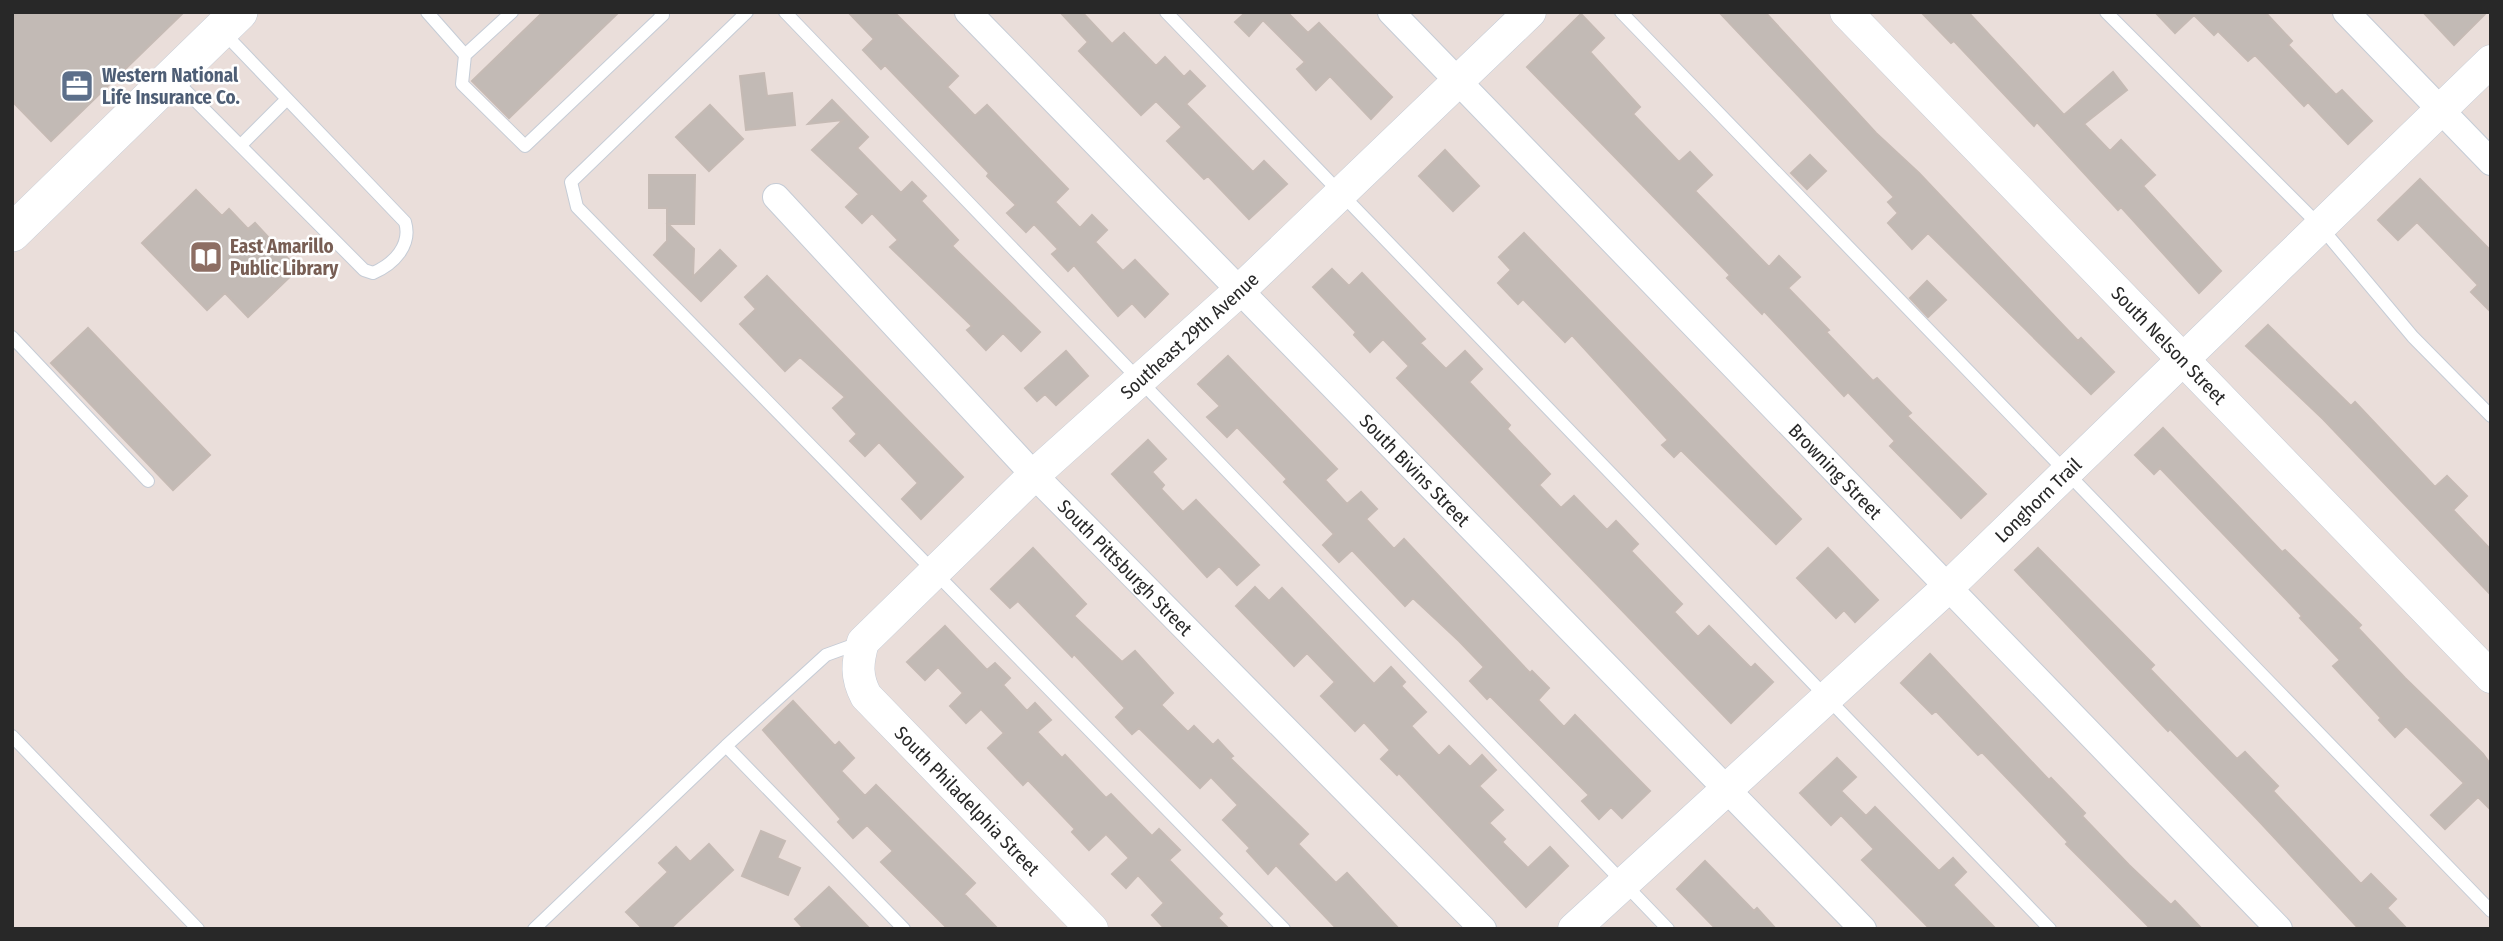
<svg xmlns="http://www.w3.org/2000/svg" width="2503" height="941" font-family="'Fira Sans Condensed',sans-serif">
  <style>
    .building { fill: #c2bab5; stroke: #c5bab4; stroke-width: 2 }
    .lines { fill: none; stroke-linecap: round; stroke-linejoin: round }
    .service-casing { stroke: #c5ccd6; stroke-width: 14 }
    .minor-casing { stroke: #c5ccd6; stroke-width: 28 }
    .tertiary-casing { stroke: #c5ccd6; stroke-width: 33 }
    .secondary-casing { stroke: #c5ccd6; stroke-width: 38 }
    .service { stroke: #fff; stroke-width: 12 }
    .minor { stroke: #fff; stroke-width: 26 }
    .tertiary { stroke: #fff; stroke-width: 32 }
    .secondary { stroke: #fff; stroke-width: 37 }
    .labels { text-anchor: middle; dominant-baseline: central; stroke-width: 5; stroke-linejoin: round; paint-order: stroke }
    .service-label { font-size: 19px; font-weight: bold; fill: #4e5e75; stroke: #fff; text-anchor: start }
    .education-label { font-size: 19px; font-weight: bold; fill: #785e54; stroke: #fff; text-anchor: start }
    .street-label { font-size: 19px; fill: #282828; stroke: #fff }
  </style>
  <rect width="100%" height="100%" fill="#eadeda"/>
  <!-- building -->
  <path class="building" d="M 12,12 L 184,12 L 51,141 L 12,101 Z
    M 543,12 L 619,12 L 509,118 L 472,81 Z
    M 848,12 L 894,12 L 958,76 L 947,87 L 975,116 L 987,105 L 1068,189 L 1055,202 L 1080,228 L 1092,215 L 1107,230 L 1095,242 L 1123,271 L 1135,260 L 1168,294 L 1145,317 L 1132,303 L 1118,316 L 1074,265 L 1068,271 L 1052,254 L 1058,249 L 1034,224 L 1026,232 L 1007,213 L 1016,205 L 987,176 L 989,173 L 885,65 L 881,69 L 863,50 L 874,39 Z
    M 1060,12 L 1082,12 L 1112,44 L 1124,33 L 1156,66 L 1165,57 L 1184,77 L 1190,71 L 1205,86 L 1186,104 L 1253,172 L 1264,161 L 1287,184 L 1249,219 L 1208,176 L 1204,179 L 1167,141 L 1182,127 L 1156,101 L 1141,115 L 1079,51 L 1088,42 Z
    M 1246,12 L 1287,12 L 1308,33 L 1319,23 L 1392,97 L 1371,119 L 1330,76 L 1316,90 L 1297,69 L 1305,62 L 1263,20 L 1249,36 L 1235,22 Z
    M 1719,12 L 1765,12 L 1876,133 L 1919,173 L 2078,341 L 2081,338 L 2114,372 L 2091,394 L 1928,233 L 1912,249 L 1888,223 L 1898,213 L 1888,202 L 1894,197 Z
    M 1921,12 L 1968,12 L 2064,115 L 2113,72 L 2127,90 L 2084,124 L 2110,151 L 2121,140 L 2155,175 L 2143,186 L 2221,271 L 2199,293 L 2121,207 L 2118,210 L 2037,122 L 2034,126 L 1954,41 L 1951,43 Z
    M 2155,12 L 2265,12 L 2292,41 L 2288,45 L 2336,95 L 2342,90 L 2372,121 L 2348,144 L 2308,102 L 2304,106 L 2255,55 L 2248,61 L 2218,31 L 2214,35 L 2194,15 L 2175,33 Z
    M 2423,12 L 2487,12 L 2454,45 Z
    M 1581,14 L 1604,38 L 1590,52 L 1640,107 L 1633,114 L 1679,162 L 1690,152 L 1712,175 L 1695,191 L 1769,267 L 1779,256 L 1800,277 L 1788,288 L 1829,330 L 1826,332 L 1873,381 L 1877,378 L 1911,413 L 1907,416 L 1986,494 L 1961,518 L 1890,446 L 1895,441 L 1848,392 L 1844,396 L 1764,311 L 1762,314 L 1727,278 L 1730,275 L 1527,67 Z
    M 764,73 L 767,96 L 792,93 L 795,125 L 746,130 L 740,76 Z
    M 832,100 L 868,137 L 857,148 L 901,193 L 912,182 L 926,196 L 921,201 L 958,240 L 952,246 L 1040,332 L 1021,351 L 1003,333 L 986,350 L 967,330 L 972,326 L 890,247 L 898,240 L 872,213 L 862,223 L 846,207 L 859,194 L 812,150 L 843,120 L 808,124 Z
    M 710,105 L 743,139 L 709,171 L 676,137 Z
    M 1445,150 L 1479,186 L 1453,211 L 1419,176 Z
    M 1810,155 L 1826,171 L 1807,189 L 1791,173 Z
    M 649,175 L 695,175 L 694,224 L 668,224 L 694,249 L 693,277 L 720,250 L 736,266 L 701,301 L 654,255 L 667,241 L 667,208 L 649,208 Z
    M 2420,179 L 2491,251 L 2491,312 L 2471,292 L 2478,285 L 2417,222 L 2398,240 L 2378,220 Z
    M 196,190 L 222,216 L 229,209 L 248,229 L 255,223 L 298,269 L 248,317 L 225,293 L 207,310 L 142,243 Z
    M 1524,233 L 1801,519 L 1776,544 L 1681,450 L 1674,457 L 1662,445 L 1668,440 L 1572,335 L 1565,342 L 1523,299 L 1518,304 L 1498,283 L 1511,270 L 1499,257 Z
    M 1332,269 L 1349,286 L 1362,273 L 1425,339 L 1420,343 L 1446,369 L 1465,351 L 1482,369 L 1469,382 L 1510,425 L 1507,429 L 1550,474 L 1539,485 L 1561,508 L 1574,496 L 1607,530 L 1616,521 L 1638,544 L 1631,551 L 1682,604 L 1674,612 L 1698,637 L 1709,626 L 1751,668 L 1755,664 L 1773,682 L 1731,723 L 1397,378 L 1409,366 L 1383,339 L 1370,352 L 1354,335 L 1356,332 L 1313,287 Z
    M 767,276 L 963,477 L 921,519 L 902,499 L 918,483 L 879,442 L 865,456 L 850,441 L 857,434 L 833,408 L 845,397 L 800,357 L 785,371 L 740,324 L 756,309 L 745,297 Z
    M 1927,281 L 1946,300 L 1928,317 L 1910,298 Z
    M 2268,325 L 2351,406 L 2355,402 L 2435,487 L 2447,476 L 2467,496 L 2453,510 L 2491,550 L 2491,595 L 2323,419 L 2246,346 Z
    M 88,328 L 210,455 L 173,490 L 51,363 Z
    M 1066,351 L 1088,376 L 1056,405 L 1045,394 L 1037,401 L 1025,388 Z
    M 1228,356 L 1337,469 L 1325,480 L 1347,504 L 1361,492 L 1377,509 L 1366,519 L 1394,549 L 1404,539 L 1530,673 L 1532,671 L 1549,688 L 1538,700 L 1564,727 L 1575,715 L 1650,791 L 1622,818 L 1611,807 L 1599,819 L 1582,801 L 1589,795 L 1490,696 L 1487,699 L 1470,681 L 1484,667 L 1459,641 L 1413,598 L 1405,606 L 1352,550 L 1339,562 L 1323,545 L 1334,534 L 1284,482 L 1287,479 L 1237,427 L 1227,437 L 1207,417 L 1220,406 L 1198,384 Z
    M 2163,428 L 2282,552 L 2285,550 L 2361,625 L 2358,628 L 2405,678 L 2483,754 L 2491,765 L 2491,810 L 2478,797 L 2445,829 L 2431,815 L 2464,783 L 2406,726 L 2395,737 L 2379,720 L 2381,718 L 2333,666 L 2340,660 L 2300,618 L 2302,616 L 2160,468 L 2154,474 L 2135,455 Z
    M 1148,440 L 1166,459 L 1152,472 L 1164,485 L 1161,489 L 1183,512 L 1196,500 L 1259,565 L 1237,585 L 1219,566 L 1207,577 L 1112,474 Z
    M 1033,548 L 1086,604 L 1074,616 L 1122,662 L 1135,651 L 1173,693 L 1161,705 L 1188,732 L 1194,726 L 1213,745 L 1218,740 L 1233,756 L 1230,758 L 1308,834 L 1298,844 L 1336,883 L 1347,873 L 1399,929 L 1337,929 L 1276,865 L 1268,874 L 1247,851 L 1250,848 L 1223,820 L 1238,805 L 1211,777 L 1200,788 L 1139,728 L 1132,734 L 1116,717 L 1125,708 L 1074,654 L 1072,657 L 1018,601 L 1010,608 L 991,589 Z
    M 1828,548 L 1878,600 L 1855,622 L 1844,610 L 1836,618 L 1797,578 Z
    M 2038,548 L 2154,665 L 2150,669 L 2237,759 L 2245,752 L 2278,786 L 2273,791 L 2361,884 L 2371,874 L 2396,899 L 2387,908 L 2407,929 L 2359,929 L 2258,820 L 2170,729 L 2168,731 L 2015,570 Z
    M 1255,587 L 1269,601 L 1282,588 L 1374,684 L 1391,667 L 1405,682 L 1401,686 L 1426,712 L 1411,726 L 1439,756 L 1449,746 L 1470,767 L 1482,755 L 1496,770 L 1479,786 L 1503,810 L 1489,823 L 1505,839 L 1502,842 L 1528,868 L 1550,847 L 1568,866 L 1526,907 L 1399,773 L 1397,775 L 1381,759 L 1390,750 L 1364,722 L 1355,731 L 1321,696 L 1335,682 L 1307,653 L 1294,666 L 1236,606 Z
    M 945,626 L 987,670 L 995,663 L 1010,678 L 1003,685 L 1027,711 L 1035,703 L 1051,720 L 1037,732 L 1062,758 L 1065,755 L 1106,798 L 1111,794 L 1152,836 L 1159,829 L 1180,850 L 1169,860 L 1222,914 L 1218,918 L 1229,929 L 1165,929 L 1152,915 L 1164,903 L 1138,875 L 1126,888 L 1112,874 L 1129,858 L 1106,834 L 1089,850 L 1072,832 L 1075,829 L 1028,780 L 1023,785 L 988,748 L 1004,733 L 981,709 L 966,723 L 950,706 L 963,693 L 938,667 L 925,680 L 907,662 Z
    M 1930,654 L 2049,780 L 2051,778 L 2085,813 L 2082,816 L 2129,865 L 2171,905 L 2175,901 L 2202,929 L 2151,929 L 2066,844 L 2068,842 L 1982,752 L 1978,755 L 1936,711 L 1932,714 L 1901,683 Z
    M 793,701 L 835,746 L 839,742 L 854,758 L 841,771 L 865,796 L 876,785 L 975,883 L 964,894 L 998,929 L 948,929 L 881,862 L 893,851 L 867,825 L 853,838 L 838,822 L 841,819 L 763,730 Z
    M 1837,758 L 1856,777 L 1841,791 L 1866,816 L 1875,807 L 1939,871 L 1953,858 L 1966,872 L 1953,885 L 1996,929 L 1930,929 L 1862,860 L 1874,849 L 1841,815 L 1831,825 L 1800,793 Z
    M 761,831 L 785,841 L 777,858 L 800,868 L 788,895 L 742,876 Z
    M 709,844 L 733,870 L 670,929 L 643,929 L 626,912 L 668,872 L 659,863 L 676,847 L 690,862 Z
    M 1705,861 L 1754,911 L 1757,908 L 1776,929 L 1716,929 L 1677,889 Z
    M 829,887 L 870,929 L 804,929 L 795,919 Z"/>
  <g class="lines">
    <defs>
      <path id="service" d="M 427,12 L 465,55 L 462,84 L 525,146 L 663,15 L 660,12
        M 747,12 L 571,182 L 577,207 L 1284,929
        M 785,12 L 1668,929
        M 1166,12 L 2050,929
        M 1621,12 L 2491,911
        M 2106,12 L 2320,226 L 2413,337 L 2491,416
        M 465,55 L 512,12
        M 175,80 L 364,270 L 373,273 C 394,264 412,245 405,222 L 223,32
        M 241,145 L 287,99
        M 12,337 L 148,481
        M 12,736 L 198,929
        M 726,746 L 904,929
        M 534,929 L 726,746 L 826,655 L 859,643"/>
      <g id="minor">
        <path id="s1" d="M 968,12 L 1863,929"/>
        <path id="s2" d="M 1391,12 L 2279,929"/>
        <path d="M 2346,12 L 2491,162"/>
        <path id="s3" d="M 776,197 L 1034,475 L 1483,929"/>
      </g>
      <g id="tertiary">
        <path id="s4" d="M 1846,12 L 2491,677"/>
        <path id="s5" d="M 1092,929 L 866,696 C 856,677 857,663 863,642 L 1034,475 L 1239,291 L 1530,12"/>
        <path id="s6" d="M 1574,929 L 1947,588 L 2491,61"/>
      </g>
      <path id="secondary" d="M 12,233 L 239,12"/>
    </defs>
    <!-- service casing -->
    <use href="#service" class="service-casing"/>
    <!-- minor casing -->
    <use href="#minor" class="minor-casing"/>
    <!-- tertiary casing -->
    <use href="#tertiary" class="tertiary-casing"/>
    <!-- secondary casing -->
    <use href="#secondary" class="secondary-casing"/>
    <!-- service -->
    <use href="#service" class="service"/>
    <!-- minor -->
    <use href="#minor" class="minor"/>
    <!-- tertiary -->
    <use href="#tertiary" class="tertiary"/>
    <!-- secondary -->
    <use href="#secondary" class="secondary"/>
  </g>
  <!-- icons -->
  <defs>
    <symbol id="office-square" viewBox="-11 -11 22 22"><rect x="-9" y="-9" width="18" height="18" rx="4" fill="#5c6f8a" stroke="#fff"/><path d="M-6-3h4V-5.5h4V-3h4V5H-6ZM-1-4.5V-3h2v-1.5ZM-6 0V1H6V0Z" fill="#fff"/></symbol>
    <symbol id="library-square" viewBox="-11 -11 22 22"><rect x="-9" y="-9" width="18" height="18" rx="4" fill="#8d6e63" stroke="#fff"/><path d="M-6-4Q-3-5.5-.7-3.5V5Q-3 3-6 4ZM6-4Q3-5.5 .7-3.5V5Q3 3 6 4Z" fill="#fff"/></symbol>
  </defs>
  <g fill-rule="evenodd">
    <use href="#office-square" x="58" y="67" width="38" height="38"/>
    <use href="#library-square" x="187" y="238" width="38" height="38"/>
  </g>
  <g class="labels">
    <!-- service labels -->
    <g class="service-label">
      <text x="102" y="75">Western National<tspan x="102" dy="22">Life Insurance Co.</tspan></text>
    </g>
    <!-- education labels -->
    <g class="education-label">
      <text x="230" y="246">East Amarillo<tspan x="230" dy="22">Public Library</tspan></text>
    </g>
    <!-- street labels -->
    <g class="street-label">
      <text stroke="none"><textPath href="#s5" startOffset="828">Southeast 29th Avenue</textPath></text>
      <text stroke="none"><textPath href="#s4" startOffset="464">South Nelson Street</textPath></text>
      <text stroke="none"><textPath href="#s1" startOffset="640">South Bivins Street</textPath></text>
      <text stroke="none"><textPath href="#s2" startOffset="639">Browning Street</textPath></text>
      <text stroke="none"><textPath href="#s6" startOffset="632">Longhorn Trail</textPath></text>
      <text stroke="none"><textPath href="#s3" startOffset="509">South Pittsburgh Street</textPath></text>
      <text transform="translate(967 801) rotate(46)">South Philadelphia Street</text>
    </g>
  </g>
  <!-- border -->
  <rect width="2503" height="941" fill="none" stroke="#282828" stroke-width="28"/>
</svg>
